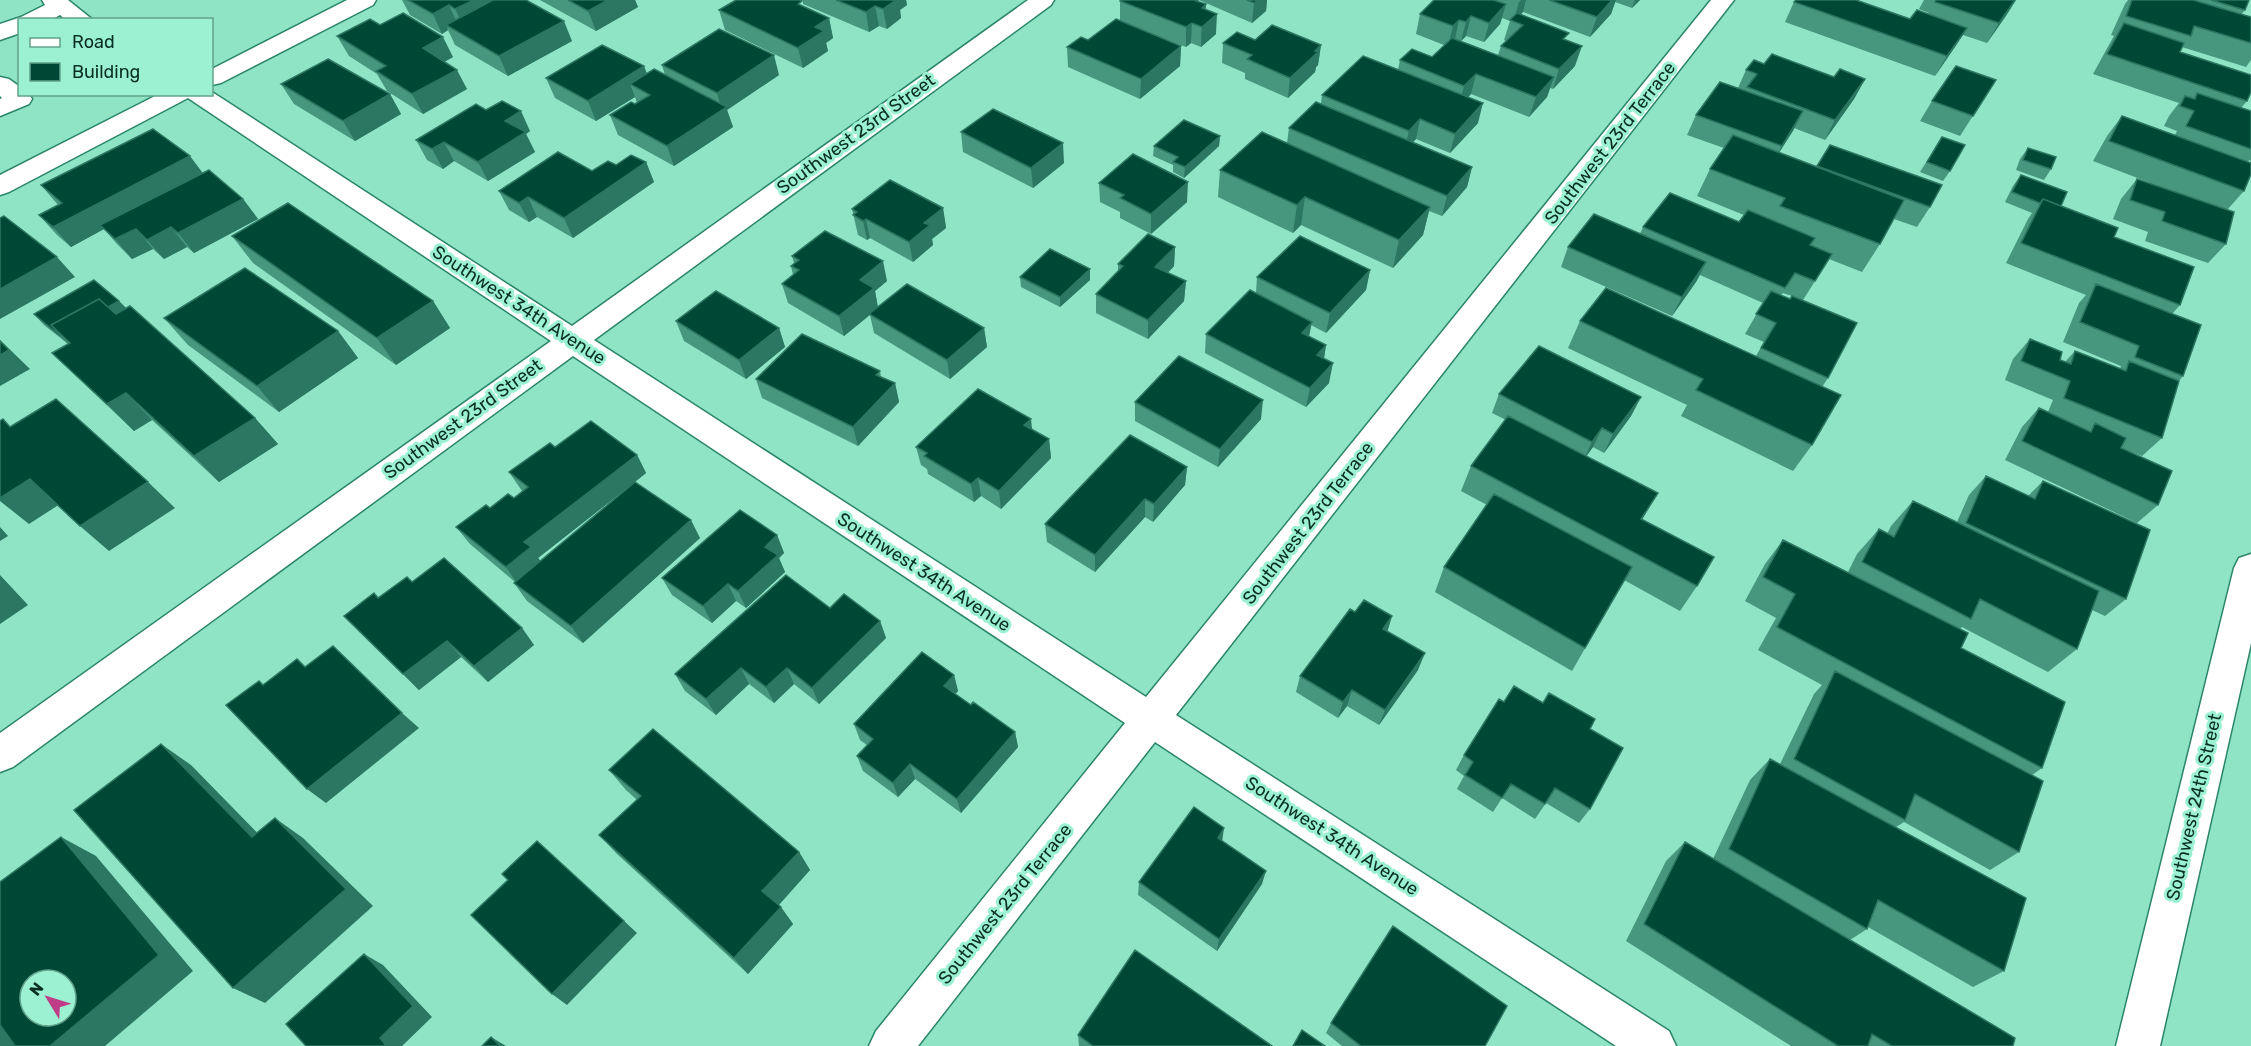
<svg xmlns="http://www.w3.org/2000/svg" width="2251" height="1046" font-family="Rubik,sans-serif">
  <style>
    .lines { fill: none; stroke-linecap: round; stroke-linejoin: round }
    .minor-casing { stroke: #2b856a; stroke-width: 3 }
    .minor { fill: #fff; fill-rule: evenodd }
    .wall { fill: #47967e; fill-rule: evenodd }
    .shaded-wall { fill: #2b7761 }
    .building { fill: #004836; stroke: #2b7761; stroke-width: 1.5; fill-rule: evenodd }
    .labels { text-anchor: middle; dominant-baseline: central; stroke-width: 6; stroke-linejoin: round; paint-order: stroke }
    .street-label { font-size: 18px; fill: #092f24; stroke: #9bf1d2 }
  </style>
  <rect width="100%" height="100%" fill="#8ee4c5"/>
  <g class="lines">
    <defs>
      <path id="minor" d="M 42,0 L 68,0 L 93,20 L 66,20 L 60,15 L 51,20 L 20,20 L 20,33 L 0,40 L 0,24 L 21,17 L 45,5 Z
        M 347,0 L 376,0 L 373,5 L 221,83 L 212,85 L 212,69 Z
        M 1028,0 L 1054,0 L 1051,5 L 594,340 L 1146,697 L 1711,0 L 1734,0 L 1176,715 L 1669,1031 L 1676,1046 L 1616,1046 L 1155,742 L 918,1046 L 869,1046 L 876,1031 L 1125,723 L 573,356 L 13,767 L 0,772 L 0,733 L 551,341 L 188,98 L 9,192 L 0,195 L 0,175 L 159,94 L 212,94 L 212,92 L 572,326 Z
        M 0,77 L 9,79 L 20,87 L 20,94 L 29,94 L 32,99 L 29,104 L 0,116 L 0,99 L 2,98 L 0,96 Z
        M 2251,554 L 2251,643 L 2160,1046 L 2116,1046 L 2234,568 L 2239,558 Z"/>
    </defs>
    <!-- minor casing -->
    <use href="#minor" class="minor-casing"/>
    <!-- minor -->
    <use href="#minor" class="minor"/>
  </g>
  <!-- wall -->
  <path class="wall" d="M 402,0 L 526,0 L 572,41 L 508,76 L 455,45 L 448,30 L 442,34 L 410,15 Z
    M 540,0 L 635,0 L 638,7 L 596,31 Z
    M 803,0 L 906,0 L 907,5 L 900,10 L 901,18 L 887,29 L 879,26 L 869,32 L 803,4 Z
    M 1121,0 L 1267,0 L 1266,11 L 1252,23 L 1199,0 L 1199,2 L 1206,4 L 1205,9 L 1216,34 L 1201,47 L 1191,43 L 1186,47 L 1137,28 L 1181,46 L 1180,66 L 1140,99 L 1068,67 L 1067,47 L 1088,40 L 1120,21 L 1120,1 Z
    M 1434,0 L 1640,0 L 1632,8 L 1615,2 L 1611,14 L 1590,37 L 1523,12 L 1521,14 L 1566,41 L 1575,66 L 1553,89 L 1550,88 L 1547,97 L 1529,117 L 1471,94 L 1468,97 L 1478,123 L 1450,153 L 1416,139 L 1413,142 L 1472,167 L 1467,187 L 1442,216 L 1429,211 L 1423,235 L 1393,268 L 1301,225 L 1293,233 L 1218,197 L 1220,170 L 1287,143 L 1289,128 L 1321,104 L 1322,95 L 1398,70 L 1400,60 L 1432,57 L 1444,45 L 1416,34 L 1420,14 ZM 1502,18 L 1510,21 L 1504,40 L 1506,41 L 1501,46 L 1498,55 L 1461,41 L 1466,36 L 1484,42 L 1500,24 Z
    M 1924,0 L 2016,0 L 1987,43 L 1963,35 L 1935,76 L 1785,22 L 1794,2 L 1910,19 L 1928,14 L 1929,13 L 1919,9 Z
    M 2128,0 L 2249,0 L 2245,10 L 2241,15 L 2251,17 L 2251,60 L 2246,67 L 2182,47 L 2180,52 L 2247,101 L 2241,108 L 2251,111 L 2251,161 L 2249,160 L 2248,162 L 2244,191 L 2227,210 L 2226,244 L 2208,263 L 2145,241 L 2148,232 L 2113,219 L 2121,199 L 2137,179 L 2177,193 L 2093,161 L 2107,136 L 2122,116 L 2175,135 L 2177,131 L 2164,126 L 2169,116 L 2179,103 L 2093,74 L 2110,43 L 2114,36 L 2111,35 L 2125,4 Z
    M 803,6 L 829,18 L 833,38 L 826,43 L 828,51 L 803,68 L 725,30 L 719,10 Z
    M 380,25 L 453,57 L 444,62 L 467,89 L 423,114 L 387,91 L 377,74 L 349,56 L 337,36 Z
    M 1255,40 L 1321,45 L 1318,65 L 1316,67 L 1315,72 L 1288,98 L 1245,79 L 1245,73 L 1222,63 L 1223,43 Z
    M 1764,64 L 1834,77 L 1865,79 L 1854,99 L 1825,140 L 1794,128 L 1779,153 L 1816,167 L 1830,145 L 1930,207 L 1917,227 L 1894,219 L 1880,244 L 1862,272 L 1829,259 L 1803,300 L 1828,378 L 1822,387 L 1812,445 L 1793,471 L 1681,416 L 1687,405 L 1568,348 L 1580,321 L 1756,356 L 1764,342 L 1745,334 L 1763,303 L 1700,275 L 1696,282 L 1672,316 L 1561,267 L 1568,247 L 1640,234 L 1643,227 L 1739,222 L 1744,215 L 1697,196 L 1710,169 L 1724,148 L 1687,135 L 1696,115 L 1738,88 L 1746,70 ZM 1783,293 L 1792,296 L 1790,299 L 1781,295 Z
    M 662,65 L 779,75 L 727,110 L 733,127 L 674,166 L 618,135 L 610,115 L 637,103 L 635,97 L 596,121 L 555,98 L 546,78 L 644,66 L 647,74 L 665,75 Z
    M 1996,80 L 1960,136 L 1920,121 L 1932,101 Z
    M 281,84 L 390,94 L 401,114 L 355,141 L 294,104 Z
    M 486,110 L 530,131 L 526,134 L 535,152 L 488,181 L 454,161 L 443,169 L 427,160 L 416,140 Z
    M 961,132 L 1064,163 L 1033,188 L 963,152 Z
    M 1220,136 L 1219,146 L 1184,178 L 1173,172 L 1173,165 L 1153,156 L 1154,146 Z
    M 1942,137 L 1950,171 L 1943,181 L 1920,172 Z
    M 2028,148 L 2051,169 L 2044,180 L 2016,170 L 2020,159 Z
    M 646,162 L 654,182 L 573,238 L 537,217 L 529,222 L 509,210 L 499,191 L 592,171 L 616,165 Z
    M 203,173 L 243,199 L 258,219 L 194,253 L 187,247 L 164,259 L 153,249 L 132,259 L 117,244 L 104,229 L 71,247 L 57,235 L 39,215 L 58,205 L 41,185 Z
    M 2021,175 L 2061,206 L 2114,237 L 2180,305 L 2172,314 L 2183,376 L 2179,381 L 2162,438 L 2142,456 L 2121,448 L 2158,505 L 2137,523 L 2005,460 L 2022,427 L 2039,408 L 2048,412 L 2053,400 L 2005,380 L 2013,359 L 2030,339 L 2060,360 L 2065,362 L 2075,351 L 2120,369 L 2121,366 L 2063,342 L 2079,303 L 2086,295 L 2006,263 L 2028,219 L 2032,213 L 2005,202 L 2013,186 Z
    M 1099,183 L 1187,202 L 1151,234 L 1120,218 L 1120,212 L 1100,202 Z
    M 943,208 L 946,228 L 932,239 L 933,245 L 913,262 L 870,238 L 867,240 L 858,235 L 852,209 Z
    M 232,236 L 433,301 L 450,328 L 396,365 L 253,263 Z
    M 1175,247 L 1174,266 L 1168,273 L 1186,281 L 1184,301 L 1148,339 L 1096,313 L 1096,294 L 1118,272 L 1118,264 Z
    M 792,256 L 887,281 L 875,291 L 878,307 L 984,328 L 987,347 L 950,379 L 874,333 L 870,315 L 844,336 L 788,303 L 782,284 L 793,275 L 791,266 L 794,263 Z
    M 1370,270 L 1366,290 L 1326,333 L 1311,325 L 1309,336 L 1326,345 L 1324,358 L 1329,383 L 1306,407 L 1205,353 L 1206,334 L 1256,293 L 1257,277 Z
    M 1020,277 L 1090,280 L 1060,307 L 1021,287 Z
    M 119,301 L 126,308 L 255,418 L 278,444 L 219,482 L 152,420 L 134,431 L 52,353 L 68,344 L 44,325 L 34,314 Z
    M 164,318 L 338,331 L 358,358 L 279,412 L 188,345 Z
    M 676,321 L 779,328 L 785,347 L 746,379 L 684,341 Z
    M 880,371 L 881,377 L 895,383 L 899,402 L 858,446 L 762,398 L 756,379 Z
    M 1499,394 L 1641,397 L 1631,416 L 1604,453 L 1593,447 L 1586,456 L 1642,520 L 1697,586 L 1680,611 L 1624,580 L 1572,671 L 1435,592 L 1444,567 L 1487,505 L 1461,491 L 1471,466 L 1506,420 L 1492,413 Z
    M 1135,402 L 1261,419 L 1218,467 L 1135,421 Z
    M 1032,429 L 1049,439 L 1051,458 L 1001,509 L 981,496 L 974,502 L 928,474 L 927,469 L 921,465 L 916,447 Z
    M 555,447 L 637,455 L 646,473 L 635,482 L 700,538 L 583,643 L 527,601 L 514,583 L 515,582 L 470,544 L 456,527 L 490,508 L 514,498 L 522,491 L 509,472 ZM 625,490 L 541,561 L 538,558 Z
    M 1187,467 L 1185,485 L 1153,522 L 1145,517 L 1095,572 L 1047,542 L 1045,524 Z
    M 1986,476 L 2028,496 L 2043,481 L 2126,599 L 2105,616 L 2092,610 L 2077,649 L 2048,672 L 1962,627 L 1960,629 L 1961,648 L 2042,768 L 2032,775 L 2019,852 L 1990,870 L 1904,822 L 1896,827 L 2004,971 L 1973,987 L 1868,927 L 1867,929 L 1850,940 L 2013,1046 L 1791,1046 L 1626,941 L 1666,861 L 1685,842 L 1713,859 L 1750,780 L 1770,759 L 1780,764 L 1814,694 L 1822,685 L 1758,650 L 1776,618 L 1745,601 L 1765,564 L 1783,540 L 1848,572 L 1857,554 L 1879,529 L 1887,534 L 1891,526 L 1913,501 L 1957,522 L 1969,495 Z
    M 777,535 L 784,553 L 779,558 L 785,572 L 746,608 L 736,601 L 712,623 L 672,595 L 662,578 Z
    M 412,582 L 522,628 L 534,645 L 488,682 L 461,657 L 419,690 L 344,616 L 378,597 Z
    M 830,608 L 880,621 L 886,638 L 819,704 L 794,684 L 774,703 L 749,684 L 716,715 L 685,691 L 675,674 Z
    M 1355,612 L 1392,616 L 1387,631 L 1418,670 L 1379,725 L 1347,706 L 1338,718 L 1296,692 L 1300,676 Z
    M 954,675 L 958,691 L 955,694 L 971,705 L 1015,732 L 1018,747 L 961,813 L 915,779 L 898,797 L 863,771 L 857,756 L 867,745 L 860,740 L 854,724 Z
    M 1504,702 L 1543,703 L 1590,729 L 1590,809 L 1579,823 L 1546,803 L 1535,819 L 1502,798 L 1493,812 L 1457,789 L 1464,776 L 1456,770 L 1464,755 Z
    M 609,770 L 799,852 L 810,870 L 779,905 L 793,924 L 748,974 L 617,854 L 599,835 L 637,800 L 626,790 Z
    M 1222,841 L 1262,884 L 1217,951 L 1138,895 L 1139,882 Z
    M 1331,1023 L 1485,1046 L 1342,1046 L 1326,1033 Z
    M 1078,1035 L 1272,1046 L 1079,1046 Z"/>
  <!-- shaded-wall -->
  <path class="shaded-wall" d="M 465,0 L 494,0 L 465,29 L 455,9 Z
    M 608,0 L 635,0 L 638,7 L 596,31 L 588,11 Z
    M 890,0 L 906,0 L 907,5 L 900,10 L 901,18 L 887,29 L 883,9 Z
    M 1258,0 L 1267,0 L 1266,11 L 1252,23 L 1254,3 Z
    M 1521,0 L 1526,0 L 1523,12 L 1513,22 L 1519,2 Z
    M 1612,0 L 1616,0 L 1611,14 L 1590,37 L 1597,17 Z
    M 1635,0 L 1640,0 L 1632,8 Z
    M 2016,0 L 2006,16 L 1987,43 L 1999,23 Z
    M 1206,4 L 1205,24 L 1217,14 L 1216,34 L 1201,47 L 1202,8 Z
    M 1506,4 L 1500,24 L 1484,42 L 1489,23 Z
    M 449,5 L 458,25 L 446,25 L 448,30 L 442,34 L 433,14 Z
    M 875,6 L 879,26 L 869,32 L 866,12 Z
    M 1471,16 L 1466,36 L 1461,41 L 1466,22 Z
    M 829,18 L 833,38 L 826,43 L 828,51 L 803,68 L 798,48 L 815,27 Z
    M 1459,20 L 1455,39 L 1448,46 L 1453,26 Z
    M 564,21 L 572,41 L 508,76 L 499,56 Z
    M 1192,23 L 1191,43 L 1186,47 L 1186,27 Z
    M 1967,28 L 1955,47 L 1935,76 L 1947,56 Z
    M 443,37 L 453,57 L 433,68 L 423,48 Z
    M 1321,45 L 1318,65 L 1316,67 L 1315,72 L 1288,98 L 1290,78 Z
    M 1181,46 L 1180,66 L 1140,99 L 1141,79 Z
    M 1582,46 L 1575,66 L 1553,89 L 1559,69 Z
    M 774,55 L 779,75 L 727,110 L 733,127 L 674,166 L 667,146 L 722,110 L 717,93 Z
    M 644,66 L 651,86 L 630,84 L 635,97 L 596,121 L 588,101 Z
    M 457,70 L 467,89 L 423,114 L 412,94 Z
    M 1476,74 L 1471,94 L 1459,106 L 1464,86 Z
    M 1554,77 L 1547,97 L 1529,117 L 1536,97 Z
    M 1865,79 L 1854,99 L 1825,140 L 1835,120 Z
    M 390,94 L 401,114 L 355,141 L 343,121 Z
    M 1483,103 L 1478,123 L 1450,153 L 1455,134 Z
    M 521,111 L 530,131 L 526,134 L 535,152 L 488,181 L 478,162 L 505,121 Z
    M 1803,111 L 1793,131 L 1771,165 L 1782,146 Z
    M 1420,119 L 1416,139 L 1404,151 L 1409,131 Z
    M 1220,136 L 1219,146 L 1184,178 L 1185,167 Z
    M 444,142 L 454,161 L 443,169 L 432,149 Z
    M 1063,143 L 1064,163 L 1033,188 L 1031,168 Z
    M 190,156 L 205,176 L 100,225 L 104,229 L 71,247 L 53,227 Z
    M 646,162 L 654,182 L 573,238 L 564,218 Z
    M 1472,167 L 1467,187 L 1442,216 L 1447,196 Z
    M 1188,182 L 1187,202 L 1151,234 L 1151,214 Z
    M 528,197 L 537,217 L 529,222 L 519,203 Z
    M 1305,197 L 1301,225 L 1293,233 L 1297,205 Z
    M 243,199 L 258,219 L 194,253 L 178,233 Z
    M 1430,207 L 1423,235 L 1393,268 L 1399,240 Z
    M 943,208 L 946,228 L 932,239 L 933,245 L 913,262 L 909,242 L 924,223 Z
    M 866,219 L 870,238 L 867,240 L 863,221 Z
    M 171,227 L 187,247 L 164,259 L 147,240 Z
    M 136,229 L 153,249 L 132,259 L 115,239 Z
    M 1175,247 L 1174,266 L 1155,286 L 1155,267 Z
    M 57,257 L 75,277 L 0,319 L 0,289 Z
    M 883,261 L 887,281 L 875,291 L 878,308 L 844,336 L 839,316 L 860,280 Z
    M 1706,262 L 1696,282 L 1672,316 L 1682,297 Z
    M 1090,269 L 1090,280 L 1060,307 L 1060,297 Z
    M 1370,270 L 1366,290 L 1326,333 L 1330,313 Z
    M 1186,281 L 1184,301 L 1148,339 L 1148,320 Z
    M 119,301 L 129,311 L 61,334 Z
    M 433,301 L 450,328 L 396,365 L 377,338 Z
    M 1312,322 L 1308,341 L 1302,333 Z
    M 779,328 L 785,347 L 746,379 L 739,360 Z
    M 984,328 L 987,347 L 950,379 L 947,360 Z
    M 338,331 L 358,358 L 279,412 L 257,386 Z
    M 59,335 L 60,335 L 70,345 L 69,345 Z
    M 0,340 L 30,369 L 0,386 Z
    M 1326,345 L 1323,365 L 1317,355 Z
    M 1333,363 L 1329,383 L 1306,407 L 1310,388 Z
    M 895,383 L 899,402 L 858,446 L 853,427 Z
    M 126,393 L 152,420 L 134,431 L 107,404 Z
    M 1641,397 L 1631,416 L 1604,453 L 1613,434 Z
    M 1263,400 L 1261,419 L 1218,467 L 1220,449 Z
    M 255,418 L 278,444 L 219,482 L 194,456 Z
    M 1031,419 L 1033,438 L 1024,425 Z
    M 1602,428 L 1593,447 L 1583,461 L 1592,442 Z
    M 1049,439 L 1051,458 L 1001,509 L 999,491 Z
    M 637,455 L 646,473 L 538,558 L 543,565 L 518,585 L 506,567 L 524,542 Z
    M 1187,467 L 1185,485 L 1153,522 L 1154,504 Z
    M 978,478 L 981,496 L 974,502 L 971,484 Z
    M 30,479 L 60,504 L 29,524 L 0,501 L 0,498 Z
    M 148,482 L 175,508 L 109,551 L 80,526 Z
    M 1658,493 L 1643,518 L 1626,544 L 1641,519 Z
    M 1145,499 L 1145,517 L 1095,572 L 1095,555 Z
    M 691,520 L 700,538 L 583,643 L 571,626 Z
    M 0,527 L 8,536 L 0,541 Z
    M 777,535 L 784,553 L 779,558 L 785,572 L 746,608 L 738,591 L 765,547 Z
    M 0,575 L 28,605 L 0,624 Z
    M 728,584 L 736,601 L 712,623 L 703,606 Z
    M 1392,616 L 1387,633 L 1383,629 Z
    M 880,621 L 886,638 L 819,704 L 812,688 Z
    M 522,628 L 534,645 L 488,682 L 474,666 Z
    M 447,641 L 461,657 L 419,690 L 403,674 Z
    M 1425,653 L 1418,670 L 1379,725 L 1385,710 Z
    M 741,668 L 749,684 L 716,715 L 706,699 Z
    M 787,668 L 794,684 L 774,703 L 766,687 Z
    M 954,675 L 958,691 L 948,702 L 944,686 Z
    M 1352,690 L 1347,706 L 1338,718 L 1343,702 Z
    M 402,713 L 419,728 L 326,803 L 307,789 Z
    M 1015,732 L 1018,747 L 961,813 L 957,799 Z
    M 161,744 L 191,765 L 281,857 L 252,837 Z
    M 910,764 L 915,779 L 898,797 L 893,783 Z
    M 275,818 L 303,838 L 373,906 L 265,1003 L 233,988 Z
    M 1224,828 L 1222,842 L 1218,838 Z
    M 61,837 L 96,856 L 193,971 L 105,1046 L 50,1046 Z
    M 799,852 L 810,870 L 775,909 L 762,891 Z
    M 1266,871 L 1262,884 L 1217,951 L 1219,939 Z
    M 781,907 L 793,924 L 748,974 L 734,958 Z
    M 624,921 L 637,933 L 567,1005 L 552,994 Z
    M 364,954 L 383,965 L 432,1017 L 402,1046 L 384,1046 L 380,1038 Z
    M 0,1012 L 26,1046 L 0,1046 Z
    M 491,1037 L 506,1046 L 500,1046 Z"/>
  <!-- building -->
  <path class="building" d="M 408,0 L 471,0 L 472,1 L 455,9 L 449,5 L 433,14 Z
    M 493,0 L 526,0 L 564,21 L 499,56 L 446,25 Z
    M 568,0 L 608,0 L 588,11 Z
    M 736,0 L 799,0 L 802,1 L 798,4 L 829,18 L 815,27 L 824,31 L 798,48 L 719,10 Z
    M 836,0 L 896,0 L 883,9 L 875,6 L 866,12 Z
    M 1121,0 L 1197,0 L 1196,1 L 1206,4 L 1202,8 L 1217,14 L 1202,27 L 1192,23 L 1186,27 L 1120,1 Z
    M 1247,0 L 1258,0 L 1254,3 Z
    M 1434,0 L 1493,0 L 1506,4 L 1489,23 L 1471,16 L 1466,22 L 1459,20 L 1453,26 L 1420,14 Z
    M 1549,0 L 1612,0 L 1597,17 Z
    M 1796,0 L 1856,0 L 1910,19 L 1917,10 L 1967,28 L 1947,56 L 1794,2 Z
    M 1936,0 L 2015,0 L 1999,23 L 1935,2 Z
    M 2132,0 L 2193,0 L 2251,17 L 2251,43 L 2194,26 L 2191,36 L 2126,16 Z
    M 2211,0 L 2249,0 L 2245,10 Z
    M 403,13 L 443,37 L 423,48 L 457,70 L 412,94 L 376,71 L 386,66 L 337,36 L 370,19 L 380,25 Z
    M 1517,13 L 1569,33 L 1563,39 L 1582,46 L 1559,69 L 1501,46 L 1523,25 L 1510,20 Z
    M 1116,19 L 1181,46 L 1141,79 L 1067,47 L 1081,37 L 1088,40 Z
    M 2124,23 L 2184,43 L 2180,52 L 2251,75 L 2251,92 L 2247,101 L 2107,54 Z
    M 1272,25 L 1321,45 L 1315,51 L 1318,52 L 1290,78 L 1247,59 L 1252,55 L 1223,43 L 1237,32 L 1255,40 Z
    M 719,29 L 774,55 L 717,93 L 662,65 Z
    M 1452,38 L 1554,77 L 1536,97 L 1476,74 L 1464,86 L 1400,60 L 1412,49 L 1432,57 Z
    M 602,45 L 644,66 L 588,101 L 546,78 Z
    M 1772,54 L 1834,77 L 1840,69 L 1865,79 L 1835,120 L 1747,87 L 1757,74 L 1746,70 L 1754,60 L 1764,64 Z
    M 1363,56 L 1483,103 L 1455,134 L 1420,119 L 1409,131 L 1322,95 Z
    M 328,59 L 390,94 L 343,121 L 281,84 Z
    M 1956,66 L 1996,80 L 1973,116 L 1932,101 Z
    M 654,69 L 727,107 L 667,146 L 610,115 L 631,102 L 635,104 L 650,95 L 630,84 Z
    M 1720,82 L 1803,111 L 1782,146 L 1696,115 Z
    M 2197,93 L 2251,111 L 2251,149 L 2186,126 L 2194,111 L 2180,106 L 2185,96 L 2195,99 Z
    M 502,101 L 521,111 L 505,121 L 526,132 L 478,162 L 444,142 L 432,149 L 416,140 L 476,104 L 486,110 Z
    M 1316,102 L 1472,167 L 1447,196 L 1289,128 Z
    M 993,109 L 1063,143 L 1031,168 L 961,132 Z
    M 2122,116 L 2251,163 L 2251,174 L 2244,191 L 2109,141 Z
    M 1184,120 L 1220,136 L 1185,167 L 1173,162 L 1178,157 L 1154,146 Z
    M 153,129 L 190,156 L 53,227 L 39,215 L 62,203 L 41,185 Z
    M 1262,132 L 1430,207 L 1399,240 L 1305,197 L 1297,205 L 1220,170 Z
    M 1733,135 L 1904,200 L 1880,244 L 1780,206 L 1785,198 L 1710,169 Z
    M 1942,137 L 1965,145 L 1950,171 L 1927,162 Z
    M 1830,145 L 1942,185 L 1930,207 L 1817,166 Z
    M 2028,148 L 2056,157 L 2051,169 L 2023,160 Z
    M 558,152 L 592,171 L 608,161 L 616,165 L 631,155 L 646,162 L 564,218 L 528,197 L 519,203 L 499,191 Z
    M 1133,154 L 1188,182 L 1151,214 L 1120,198 L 1124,195 L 1099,183 Z
    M 209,170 L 243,199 L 178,233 L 171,227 L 147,240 L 136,229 L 115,239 L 100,225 Z
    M 2021,175 L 2067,192 L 2061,206 L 2043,199 L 2040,203 L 2012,192 Z
    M 2137,179 L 2234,212 L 2226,244 L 2162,221 L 2165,212 L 2130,200 Z
    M 890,180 L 943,208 L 924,223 L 930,225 L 909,242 L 866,219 L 863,221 L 853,215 L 857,212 L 852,209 Z
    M 1670,193 L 1739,222 L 1748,210 L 1815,238 L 1810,245 L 1832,254 L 1815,281 L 1795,273 L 1785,288 L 1643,227 Z
    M 2043,199 L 2118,228 L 2114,237 L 2194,267 L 2180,305 L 2021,243 Z
    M 288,203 L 433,301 L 377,338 L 232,236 Z
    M 1594,214 L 1706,262 L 1682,297 L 1568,247 Z
    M 4,216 L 57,257 L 0,289 L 0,218 Z
    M 825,231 L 883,261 L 860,280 L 874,288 L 839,316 L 782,284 L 799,270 L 791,266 L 799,260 L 792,256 Z
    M 1148,234 L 1175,247 L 1155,267 L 1186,281 L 1148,320 L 1096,294 L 1123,266 L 1118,264 Z
    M 1300,236 L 1370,270 L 1330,313 L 1257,277 Z
    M 1050,249 L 1090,269 L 1060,297 L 1020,277 Z
    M 245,268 L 338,331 L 257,386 L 164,318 Z
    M 94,280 L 119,301 L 108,307 L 99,299 L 51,325 L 60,335 L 59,335 L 34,314 Z
    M 907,284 L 984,328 L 947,360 L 869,314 Z
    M 2096,284 L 2201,325 L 2183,376 L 2135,357 L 2139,346 L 2080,322 Z
    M 1606,288 L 1841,395 L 1812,445 L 1696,390 L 1703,379 L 1580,321 Z
    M 1250,290 L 1312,322 L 1302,333 L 1326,345 L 1317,355 L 1333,363 L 1310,388 L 1206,334 Z
    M 716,291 L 779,328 L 739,360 L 676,321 Z
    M 1771,291 L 1790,299 L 1792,296 L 1857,323 L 1828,378 L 1761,348 L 1776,323 L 1756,314 Z
    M 99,299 L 116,314 L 130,306 L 255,418 L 194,456 L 126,393 L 107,404 L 52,353 L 70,343 L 51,325 Z
    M 802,334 L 880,371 L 876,375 L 895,383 L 853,427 L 756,379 Z
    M 2030,339 L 2062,352 L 2060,360 L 2071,364 L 2075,351 L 2126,371 L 2129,361 L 2179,381 L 2162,438 L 2064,398 L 2070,381 L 2021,361 Z
    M 0,341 L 9,350 L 0,355 Z
    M 1539,346 L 1641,397 L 1613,434 L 1602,428 L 1592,442 L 1499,394 Z
    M 1179,356 L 1263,400 L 1220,449 L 1135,402 Z
    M 978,389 L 1031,419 L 1024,425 L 1049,439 L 999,491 L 978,478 L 971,484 L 924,456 L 927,453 L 916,447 Z
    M 56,399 L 148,482 L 80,526 L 30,479 L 0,498 L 0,421 L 3,419 L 10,427 Z
    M 2039,408 L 2091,432 L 2095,423 L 2126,438 L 2121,448 L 2172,471 L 2158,505 L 2022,441 Z
    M 1508,416 L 1658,493 L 1641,519 L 1714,557 L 1697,586 L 1471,466 Z
    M 591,421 L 637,455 L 524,542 L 531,547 L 506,567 L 456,527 L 486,505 L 490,508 L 508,494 L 514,498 L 528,487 L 509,472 L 550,443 L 555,447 Z
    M 1130,435 L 1187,467 L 1154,504 L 1145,499 L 1095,555 L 1045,524 Z
    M 1986,476 L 2035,499 L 2043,481 L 2150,530 L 2126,599 L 1966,523 Z
    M 635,482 L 691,520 L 571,626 L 514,583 Z
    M 1494,494 L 1632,567 L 1585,648 L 1444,567 Z
    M 1913,501 L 2099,591 L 2077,649 L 1980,599 L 1971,619 L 1862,562 L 1879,529 L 1894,537 Z
    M 740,510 L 777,535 L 765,547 L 778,555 L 738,591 L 728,584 L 703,606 L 662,578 Z
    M 1783,540 L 1968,633 L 1961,648 L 2065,702 L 2042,768 L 1777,627 L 1795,594 L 1763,577 Z
    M 444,558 L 522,628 L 474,666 L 447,641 L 403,674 L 344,616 L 374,593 L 378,598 L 407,577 L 412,582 Z
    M 786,575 L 830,608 L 844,594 L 880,621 L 812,688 L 787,668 L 766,687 L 741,668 L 706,699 L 675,674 Z
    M 1364,600 L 1392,616 L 1383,629 L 1425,653 L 1385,710 L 1352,690 L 1343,702 L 1300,676 L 1350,609 L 1355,612 Z
    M 333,646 L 402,713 L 307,789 L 226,705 L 259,681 L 263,685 L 297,659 L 305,667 Z
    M 922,652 L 954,675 L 944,686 L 971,705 L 973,702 L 1015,732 L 957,799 L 910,764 L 893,783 L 857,756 L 873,739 L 854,724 Z
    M 1835,671 L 2043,781 L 2019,852 L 1915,794 L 1905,820 L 1794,759 Z
    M 1514,686 L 1543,703 L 1549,693 L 1595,719 L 1590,729 L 1623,748 L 1590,809 L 1555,788 L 1545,804 L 1511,784 L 1502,798 L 1465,775 L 1473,762 L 1464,755 L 1499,699 L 1504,702 Z
    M 653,729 L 799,852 L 762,891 L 781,907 L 734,958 L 599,835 L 641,796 L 609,770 Z
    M 161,744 L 252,837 L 275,818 L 346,889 L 233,988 L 74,810 Z
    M 1770,759 L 2026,898 L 2004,971 L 1878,900 L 1867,929 L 1729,849 Z
    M 1194,807 L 1224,828 L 1218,838 L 1266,871 L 1219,939 L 1139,882 Z
    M 61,837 L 159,955 L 50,1046 L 15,1046 L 0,1025 L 0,882 ZM 30,980 L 66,980 L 66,1016 L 30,1016 Z
    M 537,841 L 624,921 L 552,994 L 471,915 L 508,880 L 502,874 Z
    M 1685,842 L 2015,1038 L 2013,1046 L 1892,1046 L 1872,1034 L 1868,1046 L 1838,1046 L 1644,924 Z
    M 1393,926 L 1507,1006 L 1485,1046 L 1361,1046 L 1331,1023 Z
    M 1135,950 L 1272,1046 L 1093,1046 L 1078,1035 Z
    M 364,954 L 413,1006 L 380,1038 L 385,1044 L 384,1046 L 306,1046 L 286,1024 Z
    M 1302,1030 L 1325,1046 L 1293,1046 Z
    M 491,1037 L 500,1046 L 482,1046 Z"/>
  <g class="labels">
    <!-- street labels -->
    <g class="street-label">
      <text transform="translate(856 134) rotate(-36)">Southwest 23rd Street</text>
      <text transform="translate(1610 143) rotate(-52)">Southwest 23rd Terrace</text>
      <text transform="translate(519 305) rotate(33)">Southwest 34th Avenue</text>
      <text transform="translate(463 419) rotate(-36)">Southwest 23rd Street</text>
      <text transform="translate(1308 523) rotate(-52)">Southwest 23rd Terrace</text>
      <text transform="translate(924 572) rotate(33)">Southwest 34th Avenue</text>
      <text transform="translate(2194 807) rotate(-77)">Southwest 24th Street</text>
      <text transform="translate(1332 836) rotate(33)">Southwest 34th Avenue</text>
      <text transform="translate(1005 904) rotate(-51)">Southwest 23rd Terrace</text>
    </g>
  </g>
  <!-- legend -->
  <rect x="18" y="18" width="195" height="78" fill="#9bf1d2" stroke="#61a38c" stroke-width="1.5"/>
  <rect x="30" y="38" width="30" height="9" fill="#ffffff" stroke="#61a38c" stroke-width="1.5"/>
  <text x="72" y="48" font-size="18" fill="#092f24">Road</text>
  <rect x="30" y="63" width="30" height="18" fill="#004836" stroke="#61a38c" stroke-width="1.5"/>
  <text x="72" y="78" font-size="18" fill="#092f24">Building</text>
  <!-- north arrow -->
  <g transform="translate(48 998) rotate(308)"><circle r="28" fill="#9bf1d2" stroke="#61a38c" stroke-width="1.5"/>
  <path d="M0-4.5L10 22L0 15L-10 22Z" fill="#be3d86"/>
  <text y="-9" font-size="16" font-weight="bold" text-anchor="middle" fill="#092f24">N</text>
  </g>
</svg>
